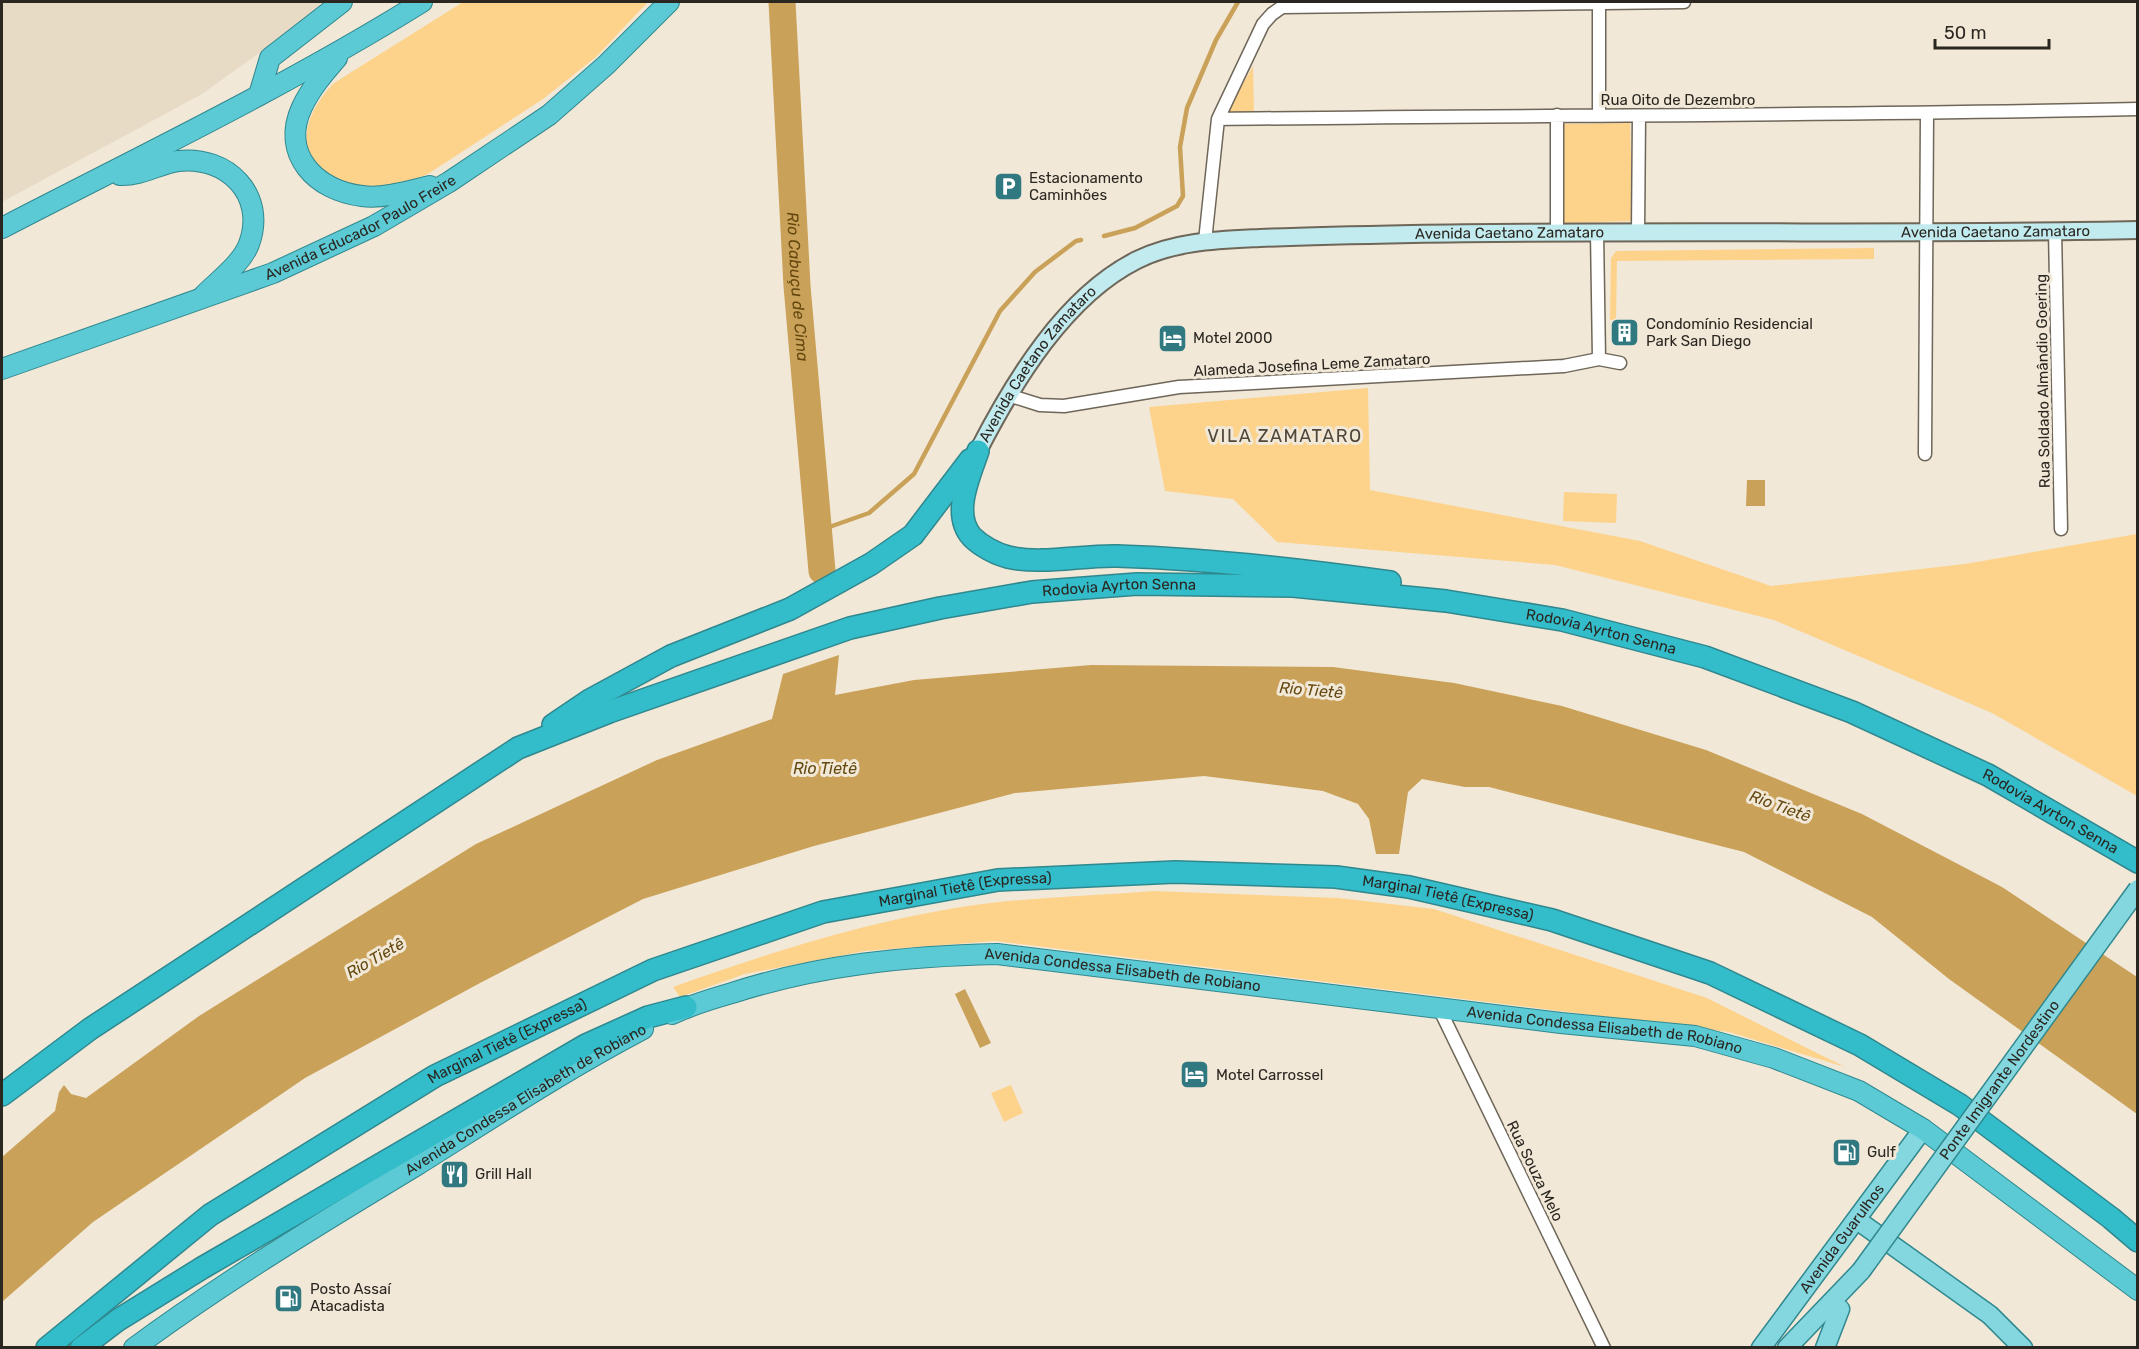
<svg xmlns="http://www.w3.org/2000/svg" width="2139" height="1349" font-family="Rubik,sans-serif">
  <style>
    .built { fill: #e8dbc6 }
    .green { fill: #fdd38c }
    .water { fill: #caa158 }
    .lines { fill: none; stroke-linecap: round; stroke-linejoin: round }
    .stream { stroke: #caa158; stroke-width: 4.5 }
    .river { stroke: #caa158; stroke-width: 27 }
    .minor-casing { stroke: #6e6658; stroke-width: 15 }
    .secondary-casing { stroke: #6e6658; stroke-width: 20 }
    .primary-casing { stroke: #30888e; stroke-width: 21 }
    .trunk-casing { stroke: #30888e; stroke-width: 22 }
    .motorway-casing { stroke: #30888e; stroke-width: 24 }
    .minor { stroke: #fff; stroke-width: 12 }
    .secondary { stroke: #c2ebef; stroke-width: 16 }
    .primary { stroke: #85d7df; stroke-width: 18 }
    .trunk { stroke: #5ccad4; stroke-width: 20 }
    .motorway { stroke: #33bcc9; stroke-width: 21 }
    .primary-bridge-casing { stroke: #30888e; stroke-width: 21; stroke-linecap: butt }
    .primary-bridge { stroke: #85d7df; stroke-width: 18 }
    .labels { text-anchor: middle; dominant-baseline: central; stroke-width: 6; stroke-linejoin: round; paint-order: stroke }
    .street-label { font-size: 15px; fill: #2a2620; stroke: #f1e8d8 }
    .poi-label { font-size: 15px; fill: #2a2620; stroke: #f1e8d8; text-anchor: start }
    .water-label { font-size: 16px; font-style: italic; fill: #64480f; stroke: #f1e8d8 }
    .quarter-label { font-size: 18px; letter-spacing: 1.5px; fill: #4f473a; stroke: #f1e8d8 }
  </style>
  <rect width="100%" height="100%" fill="#f1e8d8"/>
  <!-- built -->
  <path class="built" d="M 2,2 L 330,2 L 202,94 L 2,202 Z"/>
  <!-- green -->
  <path class="green" d="M 463,2 L 648,2 L 596,57 L 543,99 L 428,174 C 406,183 376,191 351,185 C 292,170 297,120 334,83 Z
    M 1253,66 L 1254,112 L 1227,112 Z
    M 1630,123 L 1633,221 L 1563,223 L 1561,124 Z
    M 1874,248 L 1874,259 L 1617,261 L 1616,320 L 1610,320 L 1611,258 L 1616,251 Z
    M 1368,388 L 1370,490 L 1640,541 L 1771,586 L 1965,564 L 2137,534 L 2137,796 L 1992,713 L 1774,620 L 1555,565 L 1277,542 L 1233,499 L 1165,491 L 1149,407 Z
    M 1564,492 L 1617,494 L 1616,523 L 1563,521 Z
    M 1154,891 L 1338,898 L 1434,909 L 1707,998 L 1845,1067 L 1729,1032 L 995,941 L 865,951 L 745,974 L 680,997 L 673,987 C 776,950 890,914 999,902 C 1051,897 1103,895 1154,891 Z
    M 1011,1085 L 1023,1113 L 1004,1122 L 991,1093 Z"/>
  <!-- water -->
  <path class="water" d="M 1747,480 L 1765,480 L 1765,506 L 1746,506 Z
    M 839,655 L 835,695 L 914,680 L 1091,665 L 1333,667 L 1454,683 L 1562,706 L 1706,750 L 1862,814 L 2002,887 L 2137,977 L 2137,1114 L 1949,979 L 1872,917 L 1744,852 L 1489,787 L 1465,787 L 1422,779 L 1408,792 L 1399,854 L 1376,854 L 1369,819 L 1358,804 L 1323,791 L 1204,776 L 1015,793 L 814,846 L 643,899 L 480,983 L 305,1078 L 93,1222 L 2,1302 L 2,1157 L 55,1111 L 59,1092 L 64,1085 L 71,1094 L 86,1098 L 199,1016 L 476,844 L 657,760 L 772,719 L 783,674 Z
    M 965,989 L 991,1043 L 980,1048 L 955,994 Z"/>
  <g class="lines">
    <!-- stream -->
    <path class="stream" d="M 1104,236 L 1135,228 L 1177,206 L 1183,196 L 1180,147 L 1187,108 L 1216,40 L 1238,2
      M 818,531 L 869,513 L 914,474 L 1000,311 L 1035,272 L 1076,241 L 1081,240"/>
    <!-- river -->
    <path class="river" id="s1" d="M 782,2 L 797,286 L 822,571"/>
    <defs>
      <path id="minor" d="M 1599,114 L 1599,2
        M 1557,115 L 1557,232
        M 1218,119 C 1524,115 1831,116 2138,109
        M 2055,231 L 2061,529
        M 1597,232 L 1599,359
        M 1638,233 L 1639,116
        M 1205,241 L 1218,119 L 1263,24 L 1272,14 L 1282,7 L 1684,2
        M 1008,395 L 1040,405 L 1064,406 L 1179,387 L 1564,366 L 1599,359 L 1620,363
        M 1925,454 L 1927,114
        M 1439,1008 L 1604,1348"/>
      <g id="secondary">
        <path id="s2" d="M 978,451 C 1014,381 1065,296 1137,260 C 1175,241 1219,240 1260,238 C 1311,236 1361,235 1412,234 C 1654,230 1896,235 2138,230"/>
      </g>
      <g id="primary">
        <path d="M 1857,1220 L 1990,1315 L 2023,1348"/>
        <path id="s3" d="M 1761,1348 L 1923,1129"/>
        <path d="M 1787,1348 L 1861,1271"/>
        <path d="M 1825,1348 L 1840,1309"/>
      </g>
      <g id="trunk">
        <path d="M 337,58 C 324,73 311,88 302,107 C 280,154 316,191 362,196 C 383,199 409,191 430,186"/>
        <path d="M 259,95 L 270,58 L 342,2"/>
        <path d="M 120,175 C 141,176 158,164 178,161 C 227,155 267,195 249,244 C 242,263 219,280 204,295"/>
        <path d="M 2,228 C 143,155 287,86 422,2"/>
        <path id="s4" d="M 2,369 L 273,273 L 374,226 L 449,182 L 549,115 L 606,65 L 669,2"/>
        <path id="s5" d="M 672,1014 C 691,1005 711,999 732,993 C 818,965 907,956 997,954 L 1561,1023 L 1695,1036 L 1774,1058 L 1859,1091 L 1923,1129 L 2138,1290"/>
        <path id="s6" d="M 134,1348 C 225,1281 321,1223 417,1165 C 492,1118 565,1070 643,1029"/>
      </g>
      <g id="motorway">
        <path d="M 978,451 C 970,475 951,514 972,537 C 981,546 996,554 1008,557 C 1042,565 1082,555 1117,556 C 1209,559 1299,569 1390,582"/>
        <path d="M 553,725 L 590,700 L 671,656 L 790,609 L 871,564 L 913,535 L 970,460"/>
        <path id="s7" d="M 2,1095 L 90,1029 L 518,748 L 609,712 L 850,628 L 940,608 L 1032,592 L 1137,584 L 1293,586 L 1446,601 L 1562,620 L 1705,657 L 1852,712 L 1988,775 L 2138,862"/>
        <path id="s8" d="M 47,1348 L 210,1215 L 435,1076 L 653,970 L 823,912 L 998,880 L 1175,872 L 1336,877 L 1409,887 L 1552,920 L 1710,973 L 1860,1045 L 1960,1105 L 2111,1218 L 2138,1241"/>
        <path d="M 81,1348 L 118,1320 L 202,1268 L 586,1045 L 648,1017 L 686,1007"/>
      </g>
    </defs>
    <!-- minor casing -->
    <use href="#minor" class="minor-casing"/>
    <!-- secondary casing -->
    <use href="#secondary" class="secondary-casing"/>
    <!-- primary casing -->
    <use href="#primary" class="primary-casing"/>
    <!-- trunk casing -->
    <use href="#trunk" class="trunk-casing"/>
    <!-- motorway casing -->
    <use href="#motorway" class="motorway-casing"/>
    <!-- minor -->
    <use href="#minor" class="minor"/>
    <!-- secondary -->
    <use href="#secondary" class="secondary"/>
    <!-- primary -->
    <use href="#primary" class="primary"/>
    <!-- trunk -->
    <use href="#trunk" class="trunk"/>
    <!-- motorway -->
    <use href="#motorway" class="motorway"/>
    <defs>
      <g id="primary-bridge">
        <path id="s9" d="M 1861,1271 L 2138,889"/>
      </g>
    </defs>
    <!-- primary-bridge casing -->
    <use href="#primary-bridge" class="primary-bridge-casing"/>
    <!-- primary-bridge -->
    <use href="#primary-bridge" class="primary-bridge"/>
  </g>
  <!-- icons -->
  <defs>
    <symbol id="parking-square" viewBox="-11 -11 22 22"><rect x="-9" y="-9" width="18" height="18" rx="4" fill="#317981" stroke="#f1e8d8"/><path d="M-3.5-5.5H1a3.5 3.5 0 0 1 0 7H-1V5.5H-3.5ZM-1-3.4V-.6H.8a1.4 1.4 0 0 0 0-2.8Z" fill="#fff"/></symbol>
    <symbol id="building-square" viewBox="-11 -11 22 22"><rect x="-9" y="-9" width="18" height="18" rx="4" fill="#317981" stroke="#f1e8d8"/><path d="M-4-6H4V6H1V3H-1V6H-4ZM-2.5-4.3h1.7v1.8h-1.7ZM.8-4.3h1.7v1.8H.8ZM-2.5-1h1.7V.8h-1.7ZM.8-1h1.7V.8H.8Z" fill="#fff"/></symbol>
    <symbol id="hotel-square" viewBox="-11 -11 22 22"><rect x="-9" y="-9" width="18" height="18" rx="4" fill="#317981" stroke="#f1e8d8"/><path d="M-6-4.5h1.5V1H6V5H4.5V3h-9V5H-6ZM-4 0a1.8 1.8 0 1 1 3.6 0ZM.5 0V-2.5h3Q6-2.5 6 0Z" fill="#fff"/></symbol>
    <symbol id="fuel-square" viewBox="-11 -11 22 22"><rect x="-9" y="-9" width="18" height="18" rx="4" fill="#317981" stroke="#f1e8d8"/><path d="M-5.5-6h7V0h2V4h1.3V-2.5L3-4.5l.8-.8L6-3V5H2.5V1h-1V6h-7ZM-4.2-4.7v3.2H.2V-4.7Z" fill="#fff"/></symbol>
    <symbol id="restaurant-square" viewBox="-11 -11 22 22"><rect x="-9" y="-9" width="18" height="18" rx="4" fill="#317981" stroke="#f1e8d8"/><path d="M-5-6h1v4h1v-4h1v4h1v-4h1v5L-1.5 .5V6h-2V.5L-5-1ZM5-6V6H3V1.5H1.5Q1.5-4 5-6Z" fill="#fff"/></symbol>
  </defs>
  <g fill-rule="evenodd">
    <use href="#parking-square" x="992" y="170" width="33" height="33"/>
    <use href="#building-square" x="1608" y="316" width="33" height="33"/>
    <use href="#hotel-square" x="1156" y="322" width="33" height="33"/>
    <use href="#hotel-square" x="1178" y="1058" width="33" height="33"/>
    <use href="#fuel-square" x="1830" y="1136" width="33" height="33"/>
    <use href="#restaurant-square" x="438" y="1158" width="33" height="33"/>
    <use href="#fuel-square" x="272" y="1282" width="33" height="33"/>
  </g>
  <g class="labels">
    <!-- street labels -->
    <g class="street-label">
      <text x="1678" y="100">Rua Oito de Dezembro</text>
      <text stroke="none"><textPath href="#s4" startOffset="386">Avenida Educador Paulo Freire</textPath></text>
      <text stroke="none"><textPath href="#s2" startOffset="1114">Avenida Caetano Zamataro</textPath></text>
      <text stroke="none"><textPath href="#s2" startOffset="628">Avenida Caetano Zamataro</textPath></text>
      <text stroke="none"><textPath href="#s2" startOffset="106">Avenida Caetano Zamataro</textPath></text>
      <text transform="translate(1312 365) rotate(-3)">Alameda Josefina Leme Zamataro</text>
      <text transform="translate(2043 381) rotate(-91)">Rua Soldado Almândio Goering</text>
      <text stroke="none"><textPath href="#s7" startOffset="1248">Rodovia Ayrton Senna</textPath></text>
      <text stroke="none"><textPath href="#s7" startOffset="1734">Rodovia Ayrton Senna</textPath></text>
      <text stroke="none"><textPath href="#s7" startOffset="2220">Rodovia Ayrton Senna</textPath></text>
      <text stroke="none"><textPath href="#s8" startOffset="1041">Marginal Tietê (Expressa)</textPath></text>
      <text stroke="none"><textPath href="#s8" startOffset="1527">Marginal Tietê (Expressa)</textPath></text>
      <text stroke="none"><textPath href="#s5" startOffset="459">Avenida Condessa Elisabeth de Robiano</textPath></text>
      <text stroke="none"><textPath href="#s5" startOffset="945">Avenida Condessa Elisabeth de Robiano</textPath></text>
      <text stroke="none"><textPath href="#s8" startOffset="555">Marginal Tietê (Expressa)</textPath></text>
      <text stroke="none"><textPath href="#s9" startOffset="236">Ponte Imigrante Nordestino</textPath></text>
      <text stroke="none"><textPath href="#s6" startOffset="464">Avenida Condessa Elisabeth de Robiano</textPath></text>
      <text transform="translate(1535 1171) rotate(64)">Rua Souza Melo</text>
      <text stroke="none"><textPath href="#s3" startOffset="136">Avenida Guarulhos</textPath></text>
    </g>
    <!-- poi labels -->
    <g class="poi-label">
      <text x="1029" y="178">Estacionamento<tspan x="1029" dy="17">Caminhões</tspan></text>
      <text x="1646" y="324">Condomínio Residencial<tspan x="1646" dy="17">Park San Diego</tspan></text>
      <text x="1193" y="338">Motel 2000</text>
      <text x="1216" y="1075">Motel Carrossel</text>
      <text x="1867" y="1152">Gulf</text>
      <text x="475" y="1174">Grill Hall</text>
      <text x="310" y="1289">Posto Assaí<tspan x="310" dy="17">Atacadista</tspan></text>
    </g>
    <!-- water labels -->
    <g class="water-label">
      <text stroke="none"><textPath href="#s1" startOffset="285">Rio Cabuçu de Cima</textPath></text>
      <text transform="translate(1311 690) rotate(5)">Rio Tietê</text>
      <text x="825" y="768">Rio Tietê</text>
      <text transform="translate(1780 806) rotate(20)">Rio Tietê</text>
      <text transform="translate(375 958) rotate(-30)">Rio Tietê</text>
    </g>
    <!-- quarter labels -->
    <g class="quarter-label">
      <text x="1285" y="436">VILA ZAMATARO</text>
    </g>
  </g>
  <!-- border -->
  <rect width="2139" height="1349" fill="none" stroke="#2a2620" stroke-width="6"/>
  <!-- scale -->
  <path d="M1935 39v9h114v-9" fill="none" stroke="#2a2620" stroke-width="3"/>
  <text x="1944" y="39" font-size="18" fill="#2a2620" stroke="#f1e8d8" stroke-width="4.5" paint-order="stroke">50 m</text>
</svg>
